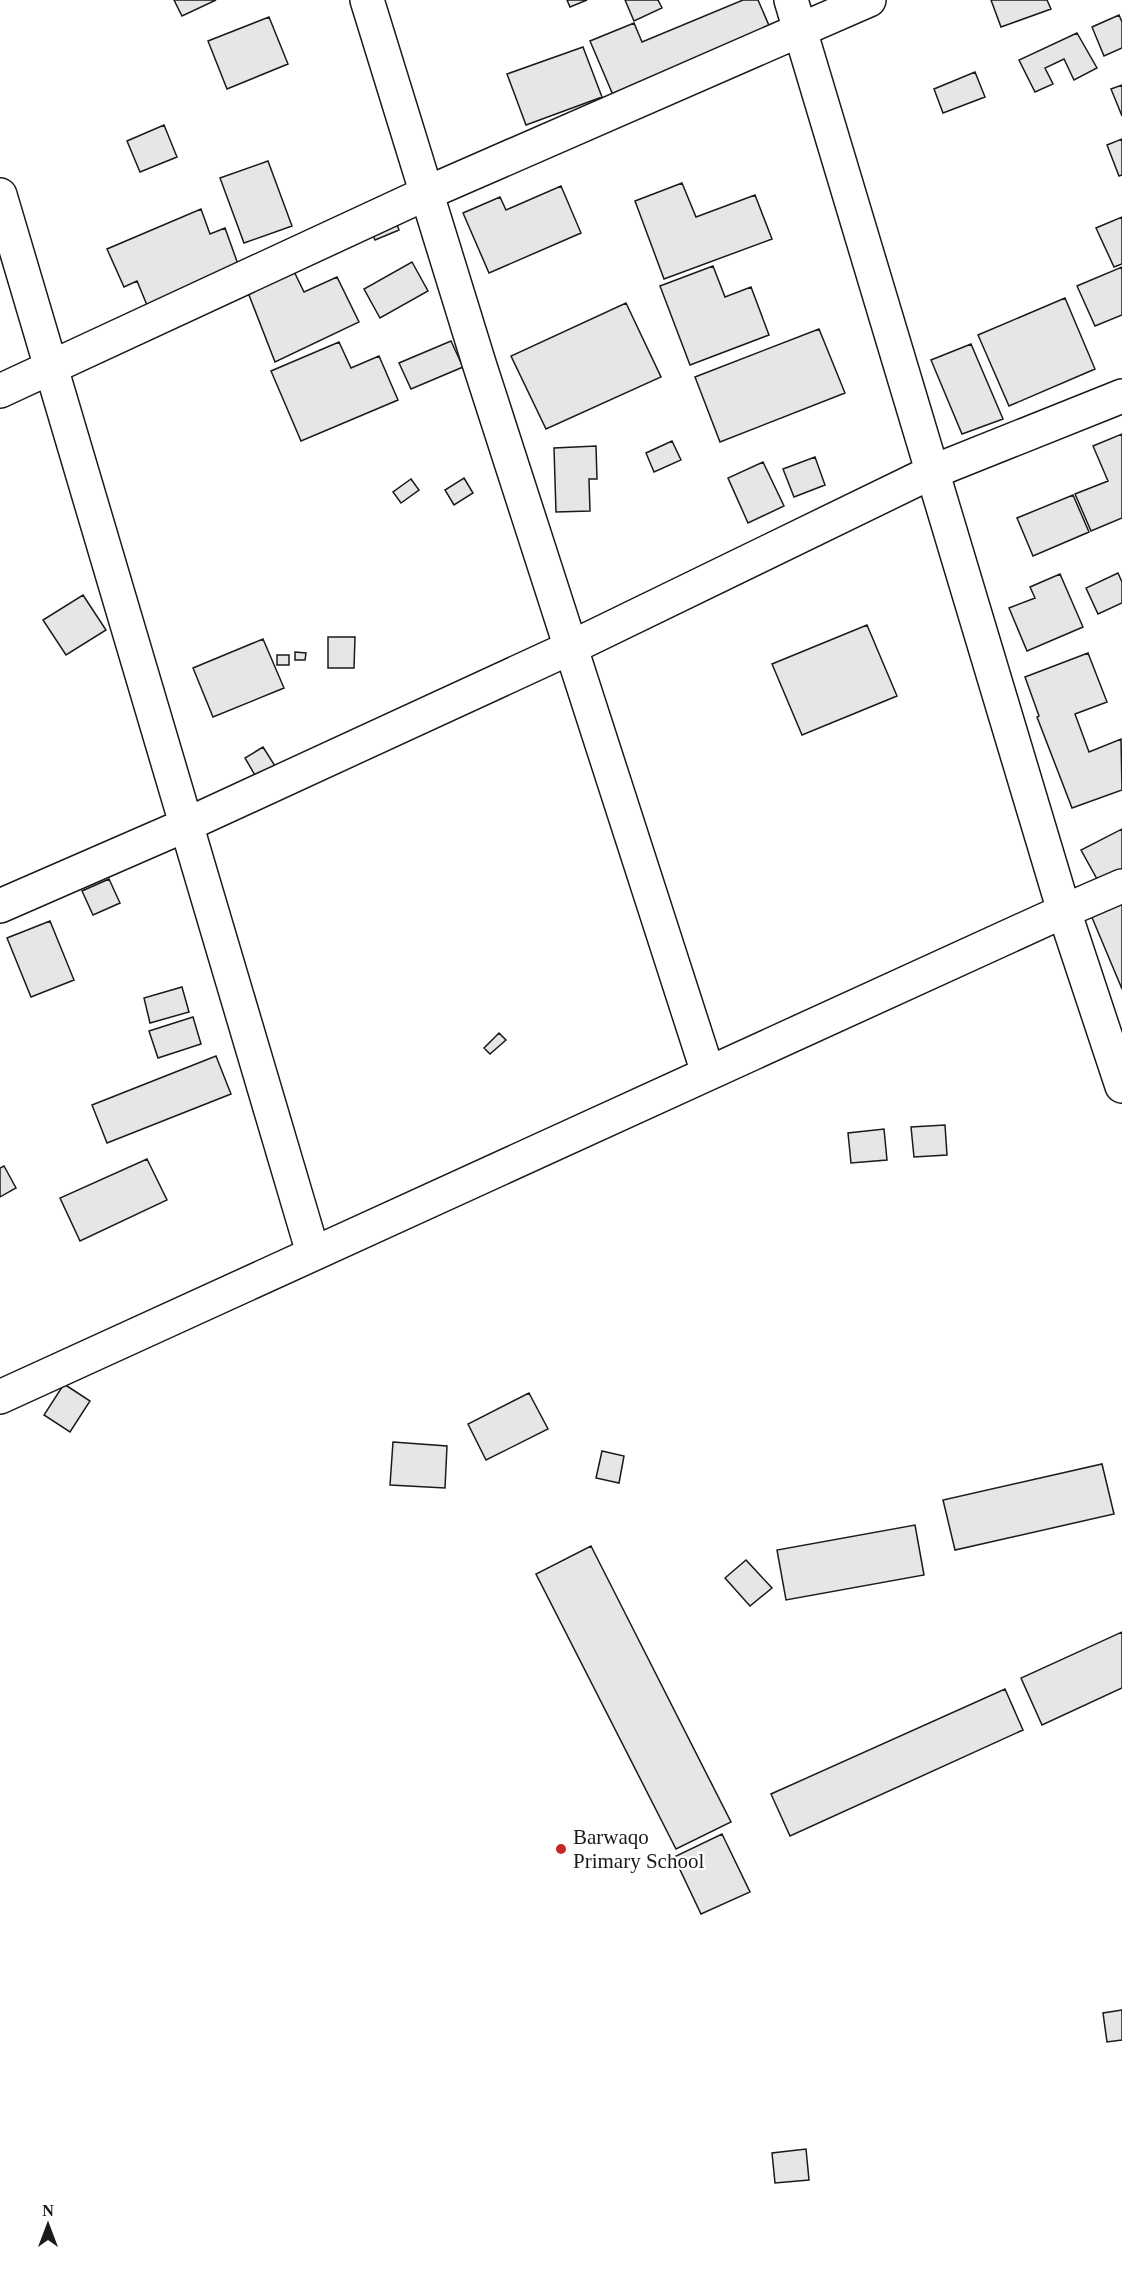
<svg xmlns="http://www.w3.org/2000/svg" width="1122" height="2273" font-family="'Times New Roman',serif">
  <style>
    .building { fill: #e6e6e6; stroke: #1a1a1a; stroke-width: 1.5 }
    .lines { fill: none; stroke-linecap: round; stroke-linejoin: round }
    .minor-casing { stroke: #1a1a1a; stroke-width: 36 }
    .minor { stroke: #fff; stroke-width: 33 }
    .poi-dot { fill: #c62828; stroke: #fff; stroke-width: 2 }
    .labels { text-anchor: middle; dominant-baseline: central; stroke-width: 4.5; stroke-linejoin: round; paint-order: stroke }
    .poi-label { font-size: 21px; fill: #1a1a1a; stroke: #fff; text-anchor: start }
  </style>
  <rect width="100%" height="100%" fill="#fff"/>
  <!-- building -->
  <path class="building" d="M 174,0 L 216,0 L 182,16 Z
    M 567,0 L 587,0 L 570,7 Z
    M 625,0 L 658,0 L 662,8 L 634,21 Z
    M 743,0 L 758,0 L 774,37 L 616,102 L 590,41 L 634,23 L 642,42 Z
    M 991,0 L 1047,0 L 1051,9 L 1001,27 Z
    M 1119,15 L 1122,22 L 1122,48 L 1104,56 L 1092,27 Z
    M 269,17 L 288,64 L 227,89 L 208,41 Z
    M 1077,33 L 1097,68 L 1074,80 L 1064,59 L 1045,68 L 1053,84 L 1035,92 L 1019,60 Z
    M 583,47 L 602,97 L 526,125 L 507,74 Z
    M 975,72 L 985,97 L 943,113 L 934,89 Z
    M 1122,85 L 1122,116 L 1111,89 Z
    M 164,125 L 177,157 L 140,172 L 127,141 Z
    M 1122,139 L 1122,175 L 1119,176 L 1107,145 Z
    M 268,161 L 292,226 L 244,243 L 220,178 Z
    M 682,183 L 696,217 L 755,195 L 772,239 L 664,279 L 635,201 Z
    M 561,186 L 581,233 L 489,273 L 463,213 L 500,197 L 506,210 Z
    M 391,208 L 399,230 L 375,240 L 366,218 Z
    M 201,209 L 210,234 L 225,228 L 239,267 L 149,310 L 137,281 L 124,287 L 107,249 Z
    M 1122,217 L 1122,264 L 1114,267 L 1096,228 Z
    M 287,257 L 304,292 L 337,277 L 359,322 L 275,362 L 242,277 Z
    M 412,262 L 428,291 L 380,318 L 364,289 Z
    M 713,266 L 725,297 L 751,287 L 769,335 L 690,365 L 660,286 Z
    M 1122,267 L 1122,315 L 1095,326 L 1077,286 Z
    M 1065,298 L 1095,369 L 1009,406 L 978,335 Z
    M 626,303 L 661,377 L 546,429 L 511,356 Z
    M 819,329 L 845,393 L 720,442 L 695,377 Z
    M 451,341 L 463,367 L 411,389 L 399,363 Z
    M 339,342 L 351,368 L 379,356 L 398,400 L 301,441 L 271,371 Z
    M 971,344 L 1003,419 L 962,434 L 931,360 Z
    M 1122,434 L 1122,518 L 1091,531 L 1075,494 L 1108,481 L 1093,446 Z
    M 672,441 L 681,460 L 654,472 L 646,453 Z
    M 596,446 L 597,479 L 589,479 L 590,511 L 556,512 L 554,448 Z
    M 815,457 L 825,485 L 794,497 L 783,469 Z
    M 763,462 L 784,506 L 748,523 L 728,478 Z
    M 464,478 L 473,493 L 454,505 L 445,490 Z
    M 411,479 L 419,490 L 401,503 L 393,492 Z
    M 1073,495 L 1089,532 L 1033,556 L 1017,518 Z
    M 1118,573 L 1122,582 L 1122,603 L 1098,614 L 1086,588 Z
    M 1060,574 L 1083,627 L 1027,651 L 1009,608 L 1035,598 L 1030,587 Z
    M 83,595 L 106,630 L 66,655 L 43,620 Z
    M 867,625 L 897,696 L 802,735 L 772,664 Z
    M 328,637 L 355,637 L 354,668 L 328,668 Z
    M 263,639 L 284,688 L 213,717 L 193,668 Z
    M 295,652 L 306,653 L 305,660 L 295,660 Z
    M 1088,653 L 1107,702 L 1075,714 L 1089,752 L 1121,739 L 1122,790 L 1072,808 L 1037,717 L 1039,716 L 1025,677 Z
    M 277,655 L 289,655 L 289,665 L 277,665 Z
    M 263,747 L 275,766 L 256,777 L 245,758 Z
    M 1122,829 L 1122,878 L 1102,888 L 1081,850 Z
    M 109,879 L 120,903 L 93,915 L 82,891 Z
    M 1122,893 L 1122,989 L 1088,908 Z
    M 50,921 L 74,980 L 31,997 L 7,938 Z
    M 182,987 L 189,1012 L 150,1023 L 144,998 Z
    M 193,1017 L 201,1044 L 158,1058 L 149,1031 Z
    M 499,1033 L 506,1040 L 490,1054 L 484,1048 Z
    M 216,1056 L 231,1094 L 107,1143 L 92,1105 Z
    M 945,1125 L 947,1155 L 914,1157 L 911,1127 Z
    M 884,1129 L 887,1160 L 851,1163 L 848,1133 Z
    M 147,1159 L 167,1200 L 80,1241 L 60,1198 Z
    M 4,1166 L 16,1188 L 0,1197 L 0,1168 Z
    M 64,1384 L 90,1401 L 70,1432 L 44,1415 Z
    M 529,1393 L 548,1429 L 486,1460 L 468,1424 Z
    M 393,1442 L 447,1446 L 445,1488 L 390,1485 Z
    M 602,1451 L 624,1456 L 619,1483 L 596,1478 Z
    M 1102,1464 L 1114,1514 L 955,1550 L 943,1500 Z
    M 915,1525 L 924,1575 L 786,1600 L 777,1550 Z
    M 591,1546 L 731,1822 L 676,1849 L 536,1574 Z
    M 746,1560 L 772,1588 L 750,1606 L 725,1578 Z
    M 1122,1632 L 1122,1688 L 1042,1725 L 1021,1678 Z
    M 1005,1689 L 1023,1730 L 790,1836 L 771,1794 Z
    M 722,1834 L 750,1892 L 701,1914 L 674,1857 Z
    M 1122,2010 L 1122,2040 L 1107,2042 L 1103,2013 Z
    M 806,2149 L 809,2180 L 775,2183 L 772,2153 Z"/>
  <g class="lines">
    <defs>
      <path id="minor" d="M 367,0 L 479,363 L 708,1073
        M 791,0 L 1064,911 L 1122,1086
        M 0,195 L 313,1253
        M 0,391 L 427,193 L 869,0
        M 0,906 L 188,824 L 572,647 L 932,472 L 1122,396
        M 0,1397 L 1064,911 L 1122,886"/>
    </defs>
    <!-- minor casing -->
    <use href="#minor" class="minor-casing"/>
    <!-- minor -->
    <use href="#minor" class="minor"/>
  </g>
  <!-- markers -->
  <circle class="poi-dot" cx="561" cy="1849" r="6"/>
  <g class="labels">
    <!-- poi labels -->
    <g class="poi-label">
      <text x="573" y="1837">Barwaqo<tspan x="573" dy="24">Primary School</tspan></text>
    </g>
  </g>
  <!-- north arrow -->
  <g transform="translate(48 2225)" stroke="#ffffff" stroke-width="4.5" paint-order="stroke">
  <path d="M0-4.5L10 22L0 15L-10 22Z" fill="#1a1a1a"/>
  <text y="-9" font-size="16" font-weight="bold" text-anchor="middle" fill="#1a1a1a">N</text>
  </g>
</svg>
